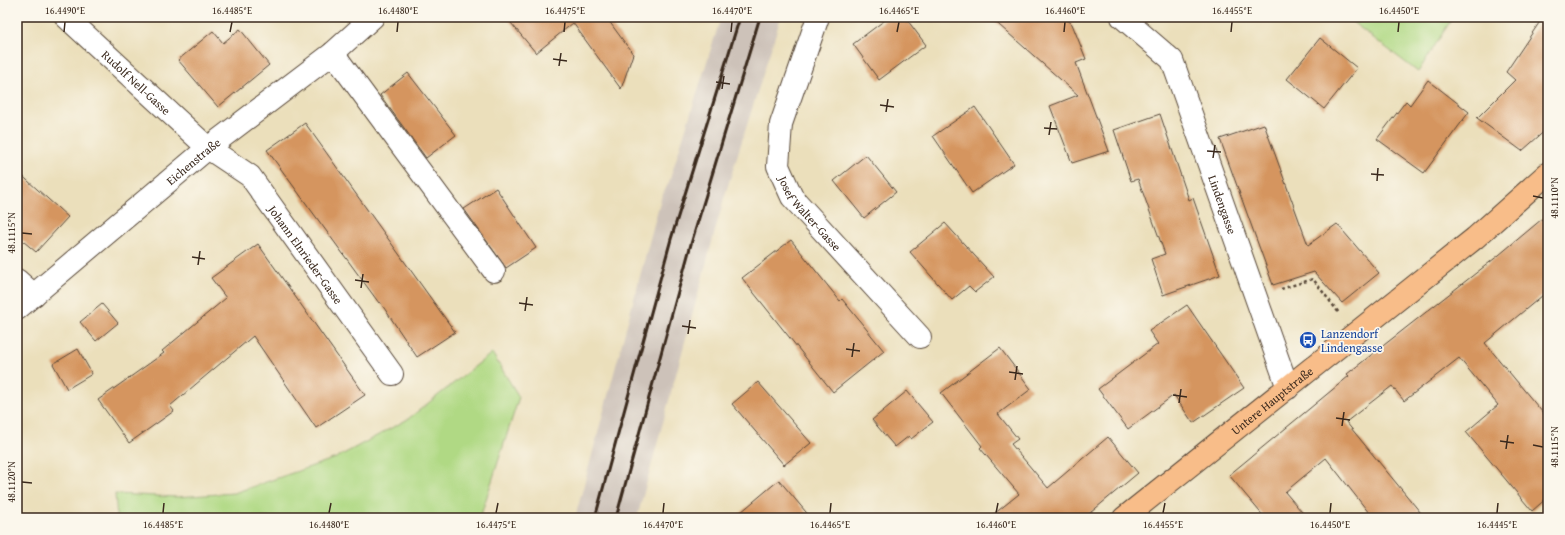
<svg xmlns="http://www.w3.org/2000/svg" width="1565" height="535" font-family="'Gentium Book Plus',serif">
  <style>
    .industrial { fill: #cdc2b9 }
    .green { fill: #b0d984; stroke: #768251 }
    .building { fill: #d5955f }
    .lines { fill: none; stroke-linecap: round; stroke-linejoin: round }
    .minor-casing { stroke: #554536; stroke-width: 24 }
    .major-casing { stroke: #554536; stroke-width: 24 }
    .path { stroke: #554536; stroke-width: 2.5; stroke-dasharray: 3 3; stroke-linecap: butt }
    .minor { stroke: #fff; stroke-width: 22 }
    .major { stroke: #f8bd89; stroke-width: 22 }
    .rail { stroke: #3b2a1e; stroke-width: 3 }
    .ticks { fill: none; stroke: #3b2a1e; stroke-width: 1.5 }
    .labels { text-anchor: middle; dominant-baseline: central; stroke-width: 3.5; stroke-linejoin: round; paint-order: stroke }
    .street-label { font-size: 12px; fill: #3b2a1e; stroke: #fbf7ec }
    .transit-label { font-size: 12px; fill: #164399; stroke: #fbf7ec; text-anchor: start }
    .neatline { fill: none; stroke: #3b2a1e; stroke-width: 1.5 }
    .ticks-label { font-size: 10px; text-anchor: middle; fill: #3b2a1e }
  </style>
  <rect width="100%" height="100%" fill="#fbf7ec"/>
  <filter id="ink" filterUnits="userSpaceOnUse"><feTurbulence type="fractalNoise" baseFrequency=".025" numOctaves="2"/><feDisplacementMap in="SourceGraphic" scale="8" xChannelSelector="R" yChannelSelector="G"/><feConvolveMatrix kernelMatrix="1 2 1 2 8 2 1 2 1" color-interpolation-filters="sRGB"/></filter>
  <filter id="wash" filterUnits="userSpaceOnUse"><feTurbulence type="fractalNoise" baseFrequency=".012" numOctaves="4" result="noise"/><feDisplacementMap in="SourceGraphic" scale="16" xChannelSelector="R" yChannelSelector="G"/><feGaussianBlur stdDeviation="0.9" result="paint"/><feColorMatrix in="noise" values="0 0 0 0 0 0 0 0 0 0 0 0 0 0 0 0 0 1.4 0 .05"/><feComposite in="paint" operator="in"/></filter>
  <g filter="url(#wash)">
    <rect width="100%" height="100%" fill="#ebdfbb"/>
    <!-- industrial -->
    <path class="industrial" d="M 721,17 L 781,17 L 724,198 L 637,518 L 575,518 L 661,198 L 669,182 Z"/>
    <!-- green -->
    <path class="green" d="M 1346,17 L 1453,17 L 1418,72 Z
      M 492,353 L 519,397 L 480,518 L 117,518 L 115,494 L 177,497 L 234,493 L 336,458 L 408,419 Z"/>
    <g id="blocks">
      <!-- building -->
      <path class="building" d="M 506,17 L 606,17 L 633,54 L 621,89 L 573,23 L 536,53 Z
        M 889,17 L 905,17 L 926,45 L 879,80 L 853,44 Z
        M 990,17 L 1064,17 L 1072,24 L 1086,59 L 1076,63 L 1109,151 L 1072,163 L 1050,106 L 1078,95 Z
        M 1543,17 L 1548,17 L 1548,128 L 1522,151 L 1477,118 L 1515,80 L 1506,72 Z
        M 240,29 L 269,65 L 218,107 L 178,60 L 213,31 L 223,43 Z
        M 1320,38 L 1357,68 L 1324,109 L 1287,79 Z
        M 408,73 L 456,135 L 426,158 L 380,95 Z
        M 1428,80 L 1469,112 L 1424,173 L 1377,139 L 1406,101 L 1410,105 Z
        M 975,107 L 1014,164 L 972,193 L 933,136 Z
        M 1160,114 L 1189,200 L 1193,198 L 1220,275 L 1163,295 L 1151,259 L 1165,254 L 1138,179 L 1131,181 L 1114,130 Z
        M 305,123 L 455,332 L 417,357 L 380,302 L 379,303 L 267,150 Z
        M 1264,124 L 1308,245 L 1337,224 L 1379,273 L 1342,303 L 1314,272 L 1273,285 L 1220,139 Z
        M 866,155 L 896,192 L 864,218 L 834,181 Z
        M 17,171 L 68,217 L 36,252 L 17,236 Z
        M 496,188 L 536,248 L 506,268 L 464,209 Z
        M 1548,214 L 1548,291 L 1485,343 L 1548,419 L 1548,497 L 1532,511 L 1466,432 L 1498,405 L 1459,358 L 1404,401 L 1392,386 L 1346,422 L 1425,518 L 1373,518 L 1326,458 L 1285,492 L 1307,518 L 1265,518 L 1229,475 L 1349,376 L 1347,374 L 1499,255 Z
        M 945,223 L 994,277 L 975,292 L 969,286 L 952,300 L 910,252 Z
        M 791,240 L 840,301 L 842,299 L 884,351 L 833,392 L 742,278 Z
        M 258,244 L 365,395 L 316,428 L 253,336 L 170,406 L 174,411 L 129,443 L 98,400 L 164,353 L 162,351 L 226,298 L 211,278 Z
        M 102,304 L 118,323 L 96,341 L 80,322 Z
        M 1187,305 L 1244,388 L 1193,423 L 1174,395 L 1128,429 L 1098,389 L 1158,344 L 1149,331 Z
        M 1000,348 L 1031,389 L 998,414 L 1018,439 L 1011,444 L 1048,488 L 1108,437 L 1138,473 L 1084,518 L 989,518 L 1019,494 L 980,448 L 982,446 L 941,393 Z
        M 78,349 L 92,374 L 67,389 L 53,364 Z
        M 758,382 L 811,443 L 784,465 L 732,404 Z
        M 907,391 L 933,422 L 911,439 L 909,436 L 895,447 L 872,420 Z
        M 779,480 L 811,518 L 734,518 Z"/>
    </g>
  </g>
  <g filter="url(#ink)">
    <use href="#blocks" fill-opacity="0" stroke="#554536" stroke-width="1"/>
    <g class="lines">
      <defs>
        <g id="minor">
          <path id="s1" d="M 66,17 L 208,148 L 250,176 L 392,374"/>
          <path id="s2" d="M 818,17 L 781,124 L 778,166 L 792,197 L 920,337"/>
          <path id="s3" d="M 1122,17 L 1172,60 L 1288,388"/>
          <path d="M 333,53 L 494,271"/>
          <path d="M 17,280 L 34,295"/>
          <path id="s4" d="M 17,309 L 208,148 L 333,53 L 373,17"/>
        </g>
        <g id="major">
          <path id="s5" d="M 1124,518 L 1475,238 L 1548,173"/>
        </g>
      </defs>
      <!-- minor casing -->
      <use href="#minor" class="minor-casing"/>
      <!-- major casing -->
      <use href="#major" class="major-casing"/>
      <!-- path -->
      <path class="path" d="M 1281,289 L 1313,279 L 1339,313"/>
      <!-- minor -->
      <use href="#minor" class="minor"/>
      <!-- major -->
      <use href="#major" class="major"/>
      <!-- rail -->
      <path class="rail" d="M 595,518 L 671,239 L 740,17
        M 616,518 L 691,244 L 760,17"/>
    </g>
  </g>
  <!-- ticks -->
  <path class="ticks" d="M 64,32 L 65,22M 230,32 L 232,22M 397,32 L 398,22M 564,32 L 565,22M 731,32 L 732,22M 897,32 L 899,22M 1064,32 L 1065,22M 1231,32 L 1232,22M 1398,32 L 1399,22M 553,59 L 567,61M 559,66 L 561,53M 716,82 L 730,84M 722,89 L 724,76M 880,105 L 894,107M 886,112 L 888,99M 1044,128 L 1057,129M 1049,135 L 1051,122M 1207,151 L 1221,152M 1213,158 L 1215,145M 1371,174 L 1384,175M 1377,181 L 1378,168M 1533,196 L 1543,198M 22,233 L 32,234M 192,257 L 205,259M 198,265 L 200,251M 355,280 L 369,282M 361,288 L 363,274M 519,303 L 533,305M 525,311 L 527,297M 682,326 L 696,328M 688,334 L 690,320M 846,349 L 860,351M 852,357 L 854,343M 1009,372 L 1023,374M 1015,380 L 1017,366M 1173,395 L 1187,397M 1179,403 L 1181,389M 1336,418 L 1350,420M 1342,426 L 1344,412M 1500,441 L 1514,443M 1533,445 L 1543,447M 1506,449 L 1508,435M 22,482 L 32,483M 163,513 L 164,503M 329,513 L 331,503M 496,513 L 498,503M 663,513 L 664,503M 830,513 L 831,503M 996,513 L 998,503M 1163,513 L 1165,503M 1330,513 L 1331,503M 1497,513 L 1498,503"/>
  <!-- icons -->
  <defs>
    <symbol id="bus-disc" viewBox="-11 -11 22 22"><circle r="9.5" fill="#1a4fb4" stroke="#fbf7ec"/><path d="M-5-6H5V4H4V6H2V4H-2V6H-4V4H-5ZM-3.5-4V0h7V-4ZM-3.5 1.2v1.5H-2V1.2ZM2 1.2v1.5H3.5V1.2Z" fill="#fff"/></symbol>
  </defs>
  <g fill-rule="evenodd">
    <use href="#bus-disc" x="1298" y="330" width="20" height="20"/>
  </g>
  <g class="labels">
    <!-- street labels -->
    <g class="street-label">
      <text stroke="none"><textPath href="#s1" startOffset="96">Rudolf Nell-Gasse</textPath></text>
      <text stroke="none"><textPath href="#s4" startOffset="230">Eichenstraße</textPath></text>
      <text stroke="none"><textPath href="#s3" startOffset="219">Lindengasse</textPath></text>
      <text stroke="none"><textPath href="#s2" startOffset="213">Josef Walter-Gasse</textPath></text>
      <text stroke="none"><textPath href="#s1" startOffset="340">Johann Elnrieder-Gasse</textPath></text>
      <text stroke="none"><textPath href="#s5" startOffset="189">Untere Hauptstraße</textPath></text>
    </g>
    <!-- transit labels -->
    <g class="transit-label">
      <text x="1321" y="333">Lanzendorf<tspan x="1321" dy="14">Lindengasse</tspan></text>
    </g>
  </g>
  <!-- margin -->
  <rect width="1565" height="535" fill="none" stroke="#fbf7ec" stroke-width="44"/>
  <rect x="22" y="22" width="1521" height="491" class="neatline"/>
  <g class="ticks-label">
    <text x="65" y="14">16.4490°E</text>
    <text x="232" y="14">16.4485°E</text>
    <text x="398" y="14">16.4480°E</text>
    <text x="565" y="14">16.4475°E</text>
    <text x="732" y="14">16.4470°E</text>
    <text x="899" y="14">16.4465°E</text>
    <text x="1065" y="14">16.4460°E</text>
    <text x="1232" y="14">16.4455°E</text>
    <text x="1399" y="14">16.4450°E</text>
    <text transform="translate(1554 198) rotate(-90)" y="4">48.1110°N</text>
    <text transform="translate(11 233) rotate(-90)" y="4">48.1115°N</text>
    <text transform="translate(1554 447) rotate(-90)" y="4">48.1115°N</text>
    <text transform="translate(11 482) rotate(-90)" y="4">48.1120°N</text>
    <text x="163" y="528">16.4485°E</text>
    <text x="329" y="528">16.4480°E</text>
    <text x="496" y="528">16.4475°E</text>
    <text x="663" y="528">16.4470°E</text>
    <text x="830" y="528">16.4465°E</text>
    <text x="996" y="528">16.4460°E</text>
    <text x="1163" y="528">16.4455°E</text>
    <text x="1330" y="528">16.4450°E</text>
    <text x="1497" y="528">16.4445°E</text>
  </g>
</svg>
